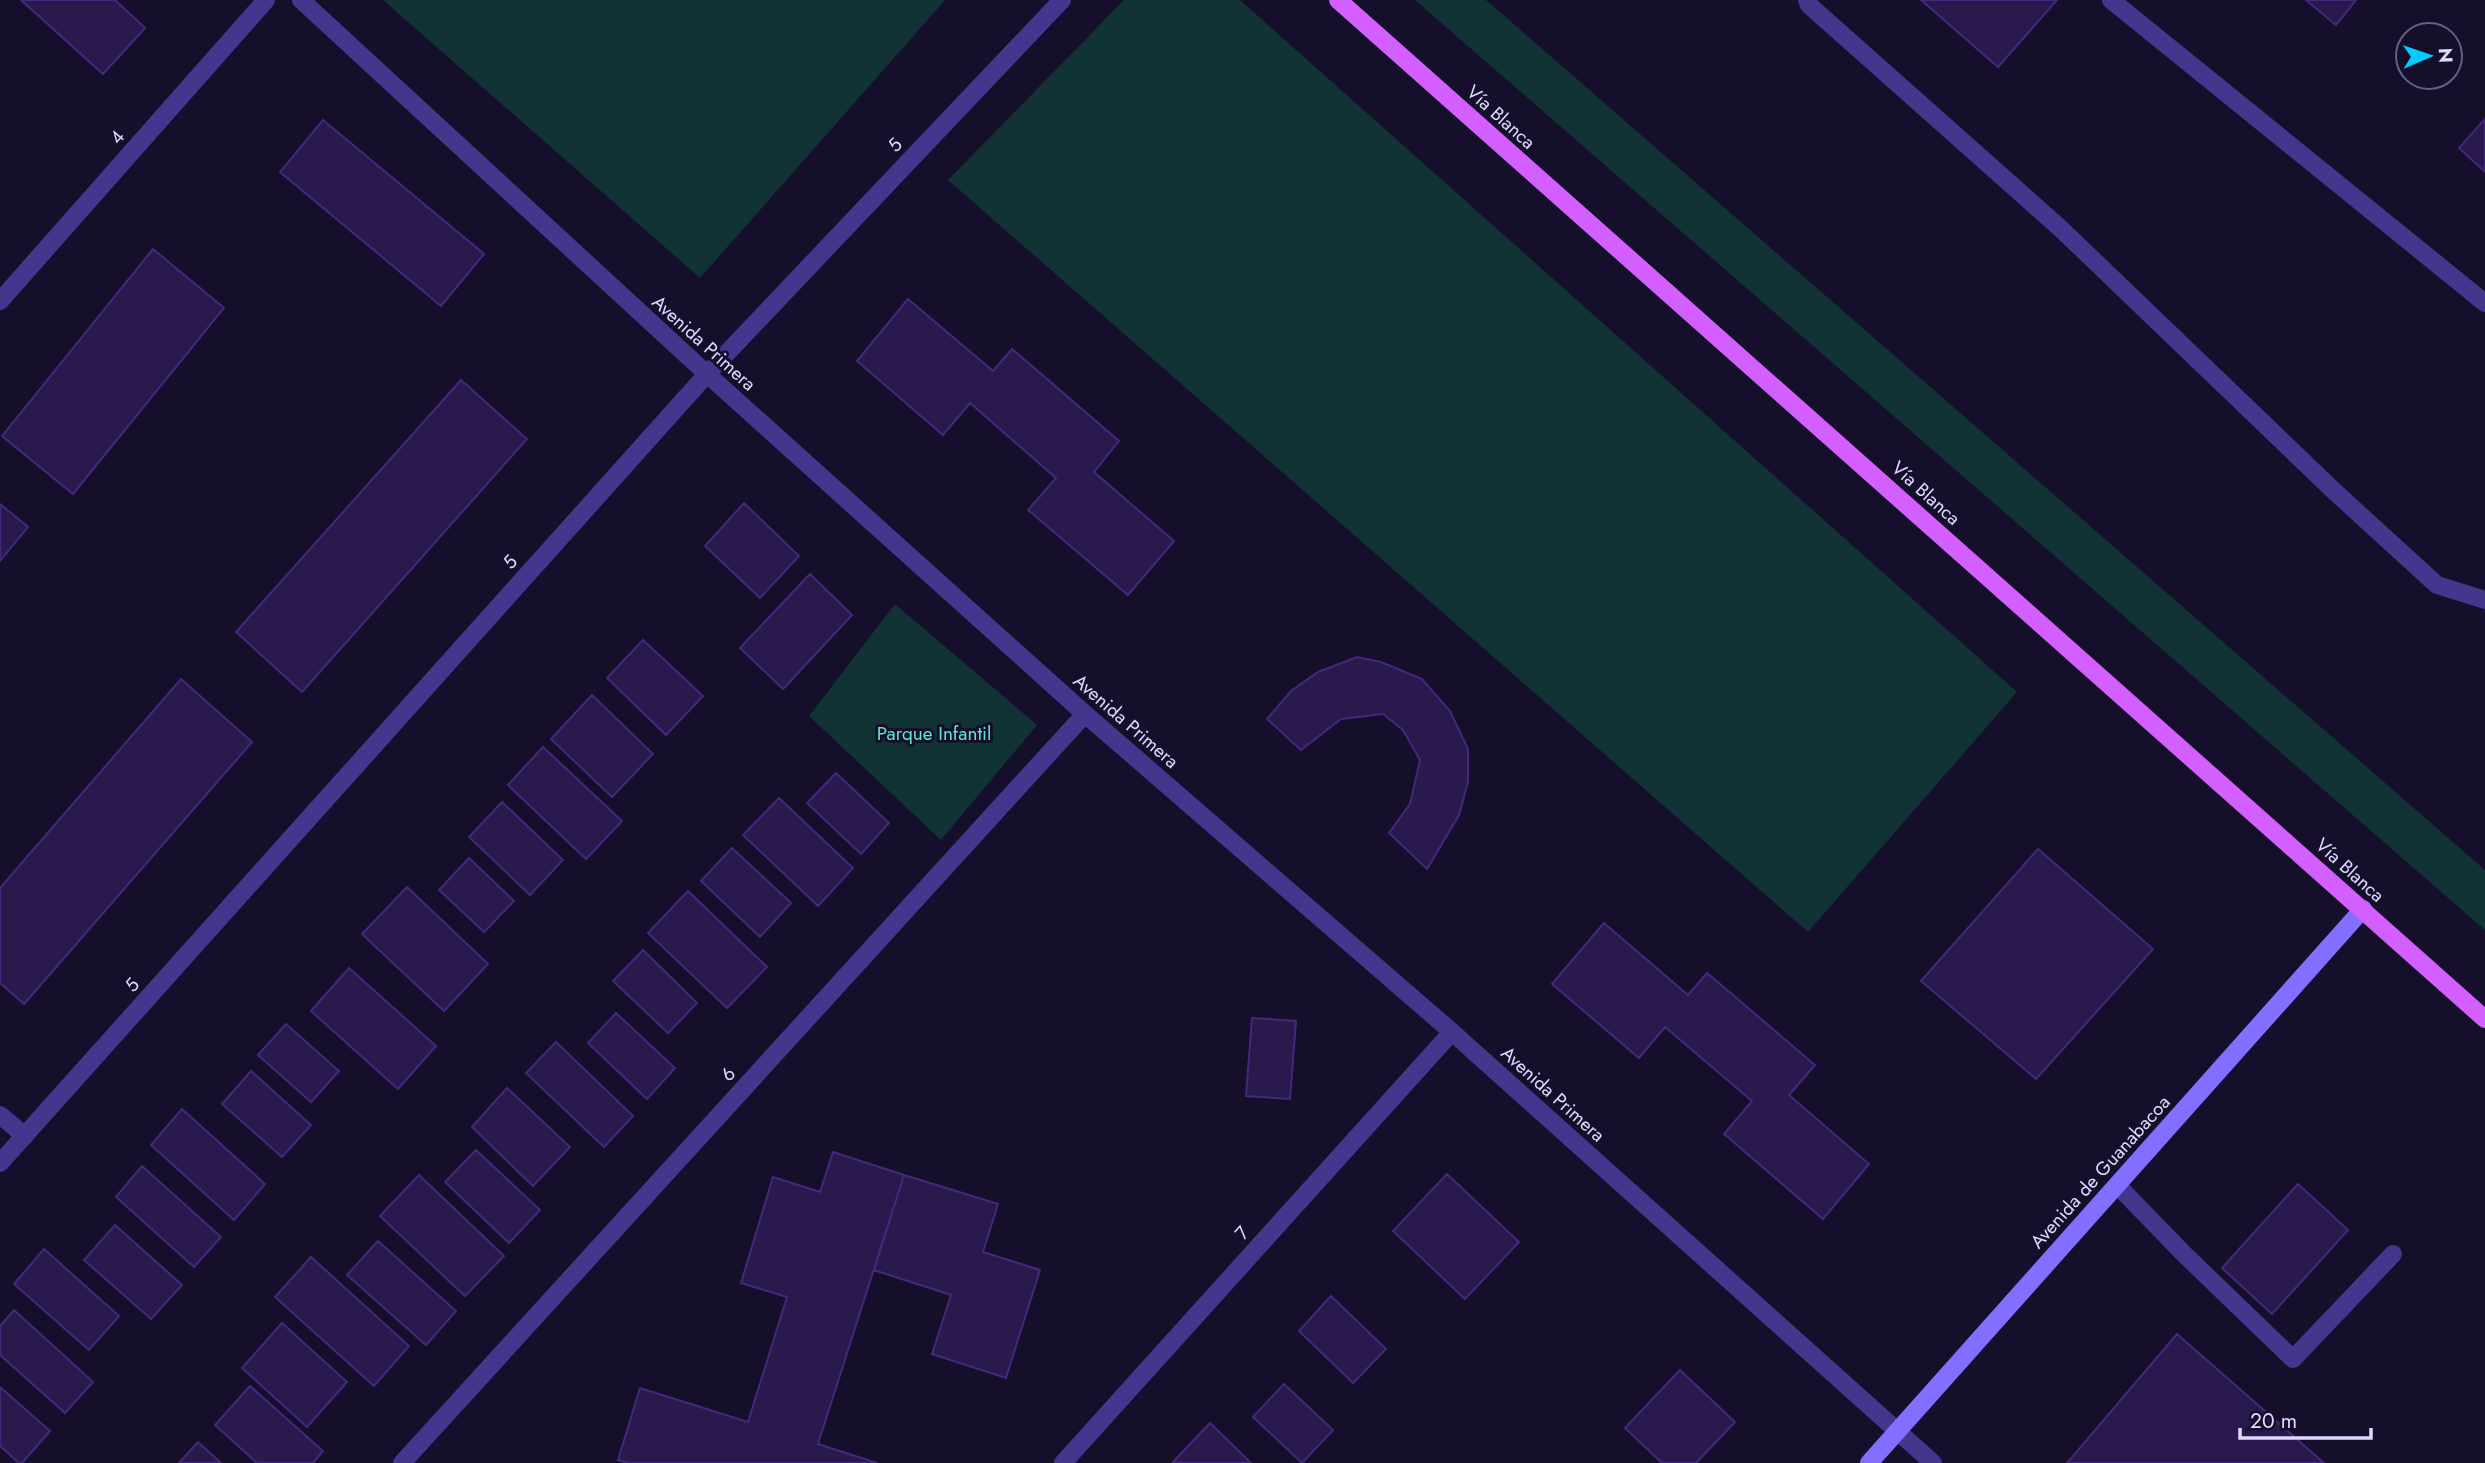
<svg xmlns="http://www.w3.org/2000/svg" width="2485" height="1463" font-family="Jost,sans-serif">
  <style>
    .green { fill: #113335 }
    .building { fill: #29194d; stroke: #42297b; stroke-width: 2 }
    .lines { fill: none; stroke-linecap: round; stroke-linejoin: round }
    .lane { stroke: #42368d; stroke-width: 18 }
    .street { stroke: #42368d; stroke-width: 18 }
    .secondary { stroke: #826fff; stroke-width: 18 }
    .primary { stroke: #d45fff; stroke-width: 18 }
    .labels { text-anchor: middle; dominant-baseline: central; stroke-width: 6; stroke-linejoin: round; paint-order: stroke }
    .street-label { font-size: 19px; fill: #e1d8ff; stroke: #160f2b }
    .park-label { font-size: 19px; fill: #5ae9d4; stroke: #160f2b }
  </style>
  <rect width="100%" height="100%" fill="#160f2b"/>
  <!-- green -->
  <path class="green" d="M 383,0 L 945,0 L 700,278 Z
    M 1124,0 L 1240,0 L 2017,692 L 1808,932 L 948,180 Z
    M 1415,0 L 1486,0 L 2485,870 L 2485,930 Z
    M 895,604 L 1037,725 L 941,840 L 809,716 Z"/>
  <!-- building -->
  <path class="building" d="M 21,0 L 115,0 L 145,28 L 103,74 Z
    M 1921,0 L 2057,0 L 1998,67 Z
    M 2306,0 L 2356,0 L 2336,25 Z
    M 2485,119 L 2485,172 L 2459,148 Z
    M 323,120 L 484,254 L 441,306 L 280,172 Z
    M 153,249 L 224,308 L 73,494 L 2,436 Z
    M 908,299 L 993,371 L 1012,349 L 1119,441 L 1094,472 L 1174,541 L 1128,595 L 1028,510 L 1056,478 L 970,403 L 943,435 L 857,361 Z
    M 461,380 L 527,439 L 302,692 L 236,632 Z
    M 744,503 L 799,556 L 760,598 L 705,546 Z
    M 0,504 L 28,527 L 0,561 Z
    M 810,574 L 852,615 L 783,689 L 740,648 Z
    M 643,640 L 703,696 L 666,735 L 607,678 Z
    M 1357,657 L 1381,662 L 1422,679 L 1450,711 L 1468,749 L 1468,782 L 1459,815 L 1427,869 L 1389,833 L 1410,804 L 1420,760 L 1403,730 L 1383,714 L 1341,719 L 1301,750 L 1267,719 L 1291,691 L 1318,672 Z
    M 181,679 L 252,742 L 24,1004 L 0,983 L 0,888 Z
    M 592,695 L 653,754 L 612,797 L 551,739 Z
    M 543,747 L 622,821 L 586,859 L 508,785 Z
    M 836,773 L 889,823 L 861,854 L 807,803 Z
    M 779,798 L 853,868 L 818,906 L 743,835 Z
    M 502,802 L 563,860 L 530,895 L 469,837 Z
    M 732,848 L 791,903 L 760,937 L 701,881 Z
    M 2038,849 L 2153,949 L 2036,1079 L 1921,981 Z
    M 469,858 L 514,901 L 484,932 L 439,890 Z
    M 407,887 L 488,964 L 444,1011 L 362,934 Z
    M 688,891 L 767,967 L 727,1008 L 648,933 Z
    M 1604,923 L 1688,995 L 1707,973 L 1815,1065 L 1789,1095 L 1869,1164 L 1823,1219 L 1724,1134 L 1752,1101 L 1665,1027 L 1639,1058 L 1552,984 Z
    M 643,950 L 697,1003 L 668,1033 L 613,981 Z
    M 349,968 L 436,1046 L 398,1089 L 311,1011 Z
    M 616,1013 L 675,1068 L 647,1099 L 588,1043 Z
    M 1252,1018 L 1296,1021 L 1290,1099 L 1246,1096 Z
    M 286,1024 L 339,1071 L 311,1102 L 258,1055 Z
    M 556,1042 L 633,1116 L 604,1147 L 526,1073 Z
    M 251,1071 L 311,1125 L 282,1157 L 222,1104 Z
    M 507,1088 L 570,1147 L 533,1186 L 472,1127 Z
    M 182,1109 L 265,1184 L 234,1220 L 151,1145 Z
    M 476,1150 L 540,1210 L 509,1243 L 445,1182 Z
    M 833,1152 L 904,1175 L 818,1444 L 877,1463 L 628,1463 L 618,1460 L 640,1388 L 748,1422 L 787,1297 L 741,1283 L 773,1177 L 820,1192 Z
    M 142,1166 L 221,1237 L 194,1267 L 116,1197 Z
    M 1447,1174 L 1519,1242 L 1465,1299 L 1393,1231 Z
    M 419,1175 L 504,1256 L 465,1296 L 380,1216 Z
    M 904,1175 L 998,1204 L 983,1252 L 1040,1270 L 1006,1378 L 932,1354 L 951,1295 L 874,1270 Z
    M 2298,1184 L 2348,1230 L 2272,1314 L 2222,1268 Z
    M 115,1225 L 182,1285 L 151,1319 L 84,1260 Z
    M 378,1241 L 456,1311 L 426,1345 L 347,1275 Z
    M 44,1249 L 119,1316 L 89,1350 L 14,1284 Z
    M 311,1257 L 409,1346 L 374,1386 L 275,1297 Z
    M 1331,1296 L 1386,1349 L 1353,1383 L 1299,1331 Z
    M 14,1310 L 93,1382 L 65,1413 L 0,1355 L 0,1326 Z
    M 282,1323 L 347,1382 L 307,1427 L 242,1368 Z
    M 2177,1334 L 2324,1463 L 2067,1463 Z
    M 1680,1370 L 1735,1422 L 1696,1463 L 1662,1463 L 1625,1428 Z
    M 1284,1384 L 1333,1430 L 1302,1463 L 1253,1417 Z
    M 250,1386 L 323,1451 L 313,1463 L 257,1463 L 215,1425 Z
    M 0,1387 L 50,1431 L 22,1463 L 19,1463 L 0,1446 Z
    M 1210,1423 L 1251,1463 L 1172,1463 Z
    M 198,1442 L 221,1463 L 179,1463 Z"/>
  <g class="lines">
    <!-- lane -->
    <path class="lane" d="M 1807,0 L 1809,5 L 2060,228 L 2334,491 L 2437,585 L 2485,600
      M 2111,0 L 2485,303
      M 2117,1185 L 2184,1254 L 2293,1359 L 2393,1254"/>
    <!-- street -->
    <path class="street" d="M 301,0 L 707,374 L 1085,714 L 1452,1032 L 1933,1463
      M 0,301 L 266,0
      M 0,1115 L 25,1136
      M 0,1163 L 707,374 L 1062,0
      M 402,1463 L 1085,714
      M 1063,1463 L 1452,1032"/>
    <!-- secondary -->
    <path class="secondary" d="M 1869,1463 L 2363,909"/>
    <!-- primary -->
    <path class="primary" d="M 1338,0 L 2485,1019"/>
  </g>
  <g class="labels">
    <!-- street labels -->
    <g class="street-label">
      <text transform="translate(1501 117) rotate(42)">Vía Blanca</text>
      <text transform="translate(117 137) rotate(-49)">4</text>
      <text transform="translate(895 145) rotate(-47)">5</text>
      <text transform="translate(704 343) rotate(42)">Avenida Primera</text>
      <text transform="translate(1926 493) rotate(42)">Vía Blanca</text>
      <text transform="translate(510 562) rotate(-48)">5</text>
      <text transform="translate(1126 721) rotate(41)">Avenida Primera</text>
      <text transform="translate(2350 870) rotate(42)">Vía Blanca</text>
      <text transform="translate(132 985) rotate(-48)">5</text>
      <text transform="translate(728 1074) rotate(-48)">6</text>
      <text transform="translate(1553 1094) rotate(42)">Avenida Primera</text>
      <text transform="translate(2100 1172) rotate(-48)">Avenida de Guanabacoa</text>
      <text transform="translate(1242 1233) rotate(-48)">7</text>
    </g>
    <!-- park labels -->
    <g class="park-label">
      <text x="934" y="733">Parque Infantil</text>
    </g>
  </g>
  <!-- north arrow -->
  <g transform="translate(2429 56) rotate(88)"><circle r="33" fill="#160f2b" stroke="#675f80" stroke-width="2"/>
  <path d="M0-5L12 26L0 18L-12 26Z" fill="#04ccff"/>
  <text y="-10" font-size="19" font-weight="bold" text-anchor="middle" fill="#e1d8ff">N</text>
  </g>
  <!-- scale -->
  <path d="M2240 1428v10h131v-10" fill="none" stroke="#e1d8ff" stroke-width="3.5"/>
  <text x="2250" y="1428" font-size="21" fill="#e1d8ff" stroke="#160f2b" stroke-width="5" paint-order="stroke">20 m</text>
</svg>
